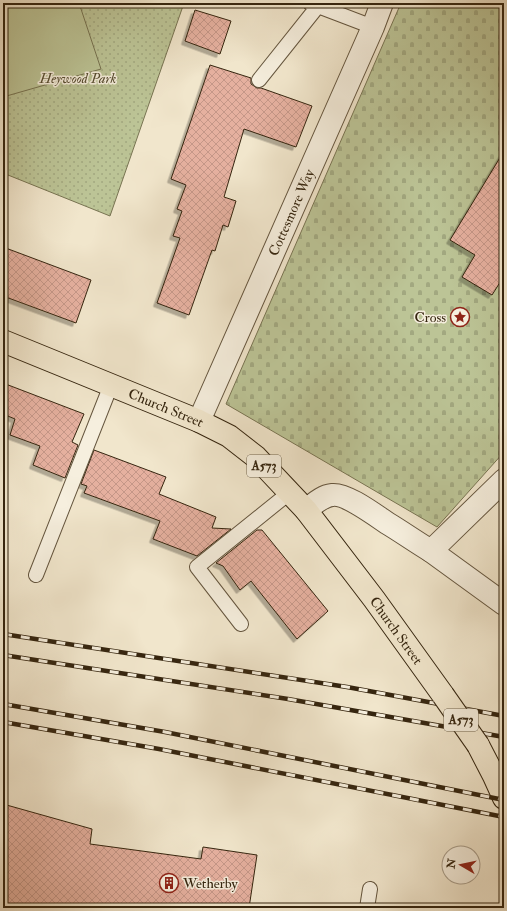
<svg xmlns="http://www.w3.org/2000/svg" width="507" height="911" font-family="'IM FELL Double Pica',serif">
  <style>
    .cemetery { fill: url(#cemetery-stones); stroke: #787452 }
    .park { fill: url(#park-dots); stroke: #787452 }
    .pitch { fill: #bcc496; stroke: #787452 }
    .building { fill: url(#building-cross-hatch); stroke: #35250f; filter: url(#shadow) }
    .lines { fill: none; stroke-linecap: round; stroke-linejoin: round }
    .service-casing { stroke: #64553e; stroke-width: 16 }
    .minor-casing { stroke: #64553e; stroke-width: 24 }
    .primary-casing { stroke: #35250f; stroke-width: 24 }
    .service { stroke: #f6efde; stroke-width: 14 }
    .minor { stroke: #f6efde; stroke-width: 22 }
    .primary { stroke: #f1e6cc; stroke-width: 22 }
    .rail-casing { stroke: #35250f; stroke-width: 4.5 }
    .rail { stroke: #f6efde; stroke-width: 3; stroke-dasharray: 9; stroke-linecap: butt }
    .primary-bridge-casing { stroke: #35250f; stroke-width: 24; stroke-linecap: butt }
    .primary-bridge { stroke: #f1e6cc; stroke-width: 22 }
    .labels { text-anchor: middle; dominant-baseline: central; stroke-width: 3; stroke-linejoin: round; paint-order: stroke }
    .shield { fill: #f6efde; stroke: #6f624d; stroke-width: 1 }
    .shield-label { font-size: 13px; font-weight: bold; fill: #35250f }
    .park-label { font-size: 14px; font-style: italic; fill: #574d31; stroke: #f6efde }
    .street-label { font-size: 14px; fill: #35250f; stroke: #f6efde }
    .poi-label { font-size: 14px; fill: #35250f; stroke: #f6efde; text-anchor: end }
  </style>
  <defs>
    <pattern id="cemetery-stones" width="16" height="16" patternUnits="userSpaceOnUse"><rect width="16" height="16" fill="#bcc496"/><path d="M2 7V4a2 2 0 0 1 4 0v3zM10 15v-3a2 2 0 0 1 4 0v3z" fill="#a2a880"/></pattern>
    <pattern id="park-dots" width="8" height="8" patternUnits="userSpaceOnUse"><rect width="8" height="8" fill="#bcc496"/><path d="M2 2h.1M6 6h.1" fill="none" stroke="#a2a880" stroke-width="1.8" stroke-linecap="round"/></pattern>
    <pattern id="building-cross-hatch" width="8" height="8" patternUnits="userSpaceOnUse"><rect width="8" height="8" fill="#e5b09f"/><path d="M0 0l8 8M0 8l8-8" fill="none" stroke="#c59788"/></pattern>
    <filter id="shadow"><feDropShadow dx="-3.5" dy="3.5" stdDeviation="0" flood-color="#0004"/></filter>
  </defs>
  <rect width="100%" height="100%" fill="#f1e6cc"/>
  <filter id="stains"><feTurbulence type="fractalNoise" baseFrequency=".005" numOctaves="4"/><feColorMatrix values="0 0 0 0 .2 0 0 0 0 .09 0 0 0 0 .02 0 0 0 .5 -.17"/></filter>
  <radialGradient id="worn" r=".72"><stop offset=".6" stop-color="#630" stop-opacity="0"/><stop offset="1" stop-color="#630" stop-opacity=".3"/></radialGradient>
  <!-- cemetery -->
  <path class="cemetery" d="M 401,3 L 504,3 L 504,452 L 437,527 L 226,404 Z"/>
  <!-- park -->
  <path class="park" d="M 3,3 L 184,3 L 110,216 L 3,173 Z"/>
  <!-- pitch -->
  <path class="pitch" d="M 3,3 L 79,3 L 101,69 L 3,97 Z"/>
  <!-- building -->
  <path class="building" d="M 195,10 L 231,21 L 220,54 L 185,41 Z
    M 210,65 L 251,78 L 251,84 L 257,88 L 261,88 L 312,106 L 296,147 L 244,129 L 224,197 L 236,201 L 228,227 L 223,225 L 215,251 L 212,250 L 189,315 L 157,303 L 180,238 L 173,236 L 182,211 L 177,209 L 186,185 L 171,179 Z
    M 504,151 L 504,276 L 492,295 L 462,277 L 475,255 L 450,240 Z
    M 3,247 L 91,280 L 76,323 L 3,296 Z
    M 3,383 L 84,414 L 72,442 L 78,445 L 65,478 L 33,465 L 40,446 L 10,435 L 15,419 L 3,414 Z
    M 94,450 L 166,477 L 159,494 L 216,517 L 212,528 L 231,529 L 197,556 L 153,539 L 160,521 L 84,493 L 87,486 L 81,484 Z
    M 257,530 L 262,530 L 328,611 L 297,639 L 251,581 L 240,590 L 223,566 L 216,563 Z
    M 3,804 L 92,829 L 90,844 L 201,859 L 203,847 L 257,855 L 249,908 L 3,908 Z"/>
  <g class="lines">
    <defs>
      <path id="service" d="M 310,3 L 373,27
        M 259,80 L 318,6
        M 36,575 L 111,385
        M 241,624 L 197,567 L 289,493
        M 367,908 L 370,889"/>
      <g id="minor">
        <path id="s1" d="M 199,421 L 373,27 L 382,3"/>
        <path d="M 306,510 C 314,504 322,496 332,495 C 346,493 375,515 387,523 C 402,532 416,542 431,551 L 504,480"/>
        <path d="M 431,551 L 504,604"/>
      </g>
      <g id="primary">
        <path id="s2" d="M 3,341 L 199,421 L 229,436 L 256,457 L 306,510 L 374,599 L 443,695"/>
        <path d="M 478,745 L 494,776 L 504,798"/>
      </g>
    </defs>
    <!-- service casing -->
    <use href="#service" class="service-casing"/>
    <!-- minor casing -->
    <use href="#minor" class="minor-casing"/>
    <!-- primary casing -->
    <use href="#primary" class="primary-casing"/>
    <!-- service -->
    <use href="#service" class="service"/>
    <!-- minor -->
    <use href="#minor" class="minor"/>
    <!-- primary -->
    <use href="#primary" class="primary"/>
    <defs>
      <path id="rail" d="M 3,634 L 347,687 L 504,716
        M 3,655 L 288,699 L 504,737
        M 3,704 L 165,732 L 504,800
        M 3,722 L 159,749 L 504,817"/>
    </defs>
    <!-- rail casing -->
    <use href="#rail" class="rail-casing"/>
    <!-- rail -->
    <use href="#rail" class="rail"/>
    <defs>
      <path id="primary-bridge" d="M 443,695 L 478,745"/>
    </defs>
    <!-- primary-bridge casing -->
    <use href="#primary-bridge" class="primary-bridge-casing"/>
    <!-- primary-bridge -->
    <use href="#primary-bridge" class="primary-bridge"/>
  </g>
  <!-- icons -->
  <defs>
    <symbol id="sight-ring" viewBox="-11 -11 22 22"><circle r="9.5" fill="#f6efde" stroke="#8f2418" stroke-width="1.5"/><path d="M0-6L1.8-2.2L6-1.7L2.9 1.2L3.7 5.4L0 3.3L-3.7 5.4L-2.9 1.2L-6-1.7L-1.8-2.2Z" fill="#8f2418"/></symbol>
    <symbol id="building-ring" viewBox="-11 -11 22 22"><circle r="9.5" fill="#f6efde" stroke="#8f2418" stroke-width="1.5"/><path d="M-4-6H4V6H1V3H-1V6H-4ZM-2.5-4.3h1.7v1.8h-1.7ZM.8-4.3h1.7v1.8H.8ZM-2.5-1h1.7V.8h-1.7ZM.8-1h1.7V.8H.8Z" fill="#8f2418"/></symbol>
  </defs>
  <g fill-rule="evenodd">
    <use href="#sight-ring" x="449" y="306" width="22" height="22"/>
    <use href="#building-ring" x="158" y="872" width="22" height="22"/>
  </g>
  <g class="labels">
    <!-- shield labels -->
    <g class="shield">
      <rect x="247" y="455" width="34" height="22" rx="3"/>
      <rect x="444" y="709" width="34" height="22" rx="3"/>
    </g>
    <g class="shield-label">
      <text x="264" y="466">A573</text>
      <text x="461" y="720">A573</text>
    </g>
    <!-- park labels -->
    <g class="park-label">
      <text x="78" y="78">Heywood Park</text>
    </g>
    <!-- street labels -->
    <g class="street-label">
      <text stroke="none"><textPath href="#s1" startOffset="228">Cottesmore Way</textPath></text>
      <text stroke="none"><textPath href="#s2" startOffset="176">Church Street</textPath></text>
      <text stroke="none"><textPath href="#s2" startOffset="503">Church Street</textPath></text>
    </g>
    <!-- poi labels -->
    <g class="poi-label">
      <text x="446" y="317">Cross</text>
      <text x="183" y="883" text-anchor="start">Wetherby</text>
    </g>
  </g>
  <!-- margin -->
  <rect width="507" height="911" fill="none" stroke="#f1e6cc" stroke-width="16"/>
  <rect x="4" y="4" width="499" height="903" fill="none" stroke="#35250f" stroke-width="2"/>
  <rect x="8" y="8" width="491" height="895" fill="none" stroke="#35250f"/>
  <!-- north arrow -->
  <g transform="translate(461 865) rotate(279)"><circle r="19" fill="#f6efde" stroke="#a99e8b"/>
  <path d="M0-3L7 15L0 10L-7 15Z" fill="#8f2418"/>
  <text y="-6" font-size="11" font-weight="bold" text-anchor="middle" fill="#35250f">N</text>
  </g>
  <rect width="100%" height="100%" filter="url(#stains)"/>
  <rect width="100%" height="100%" fill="url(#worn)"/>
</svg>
